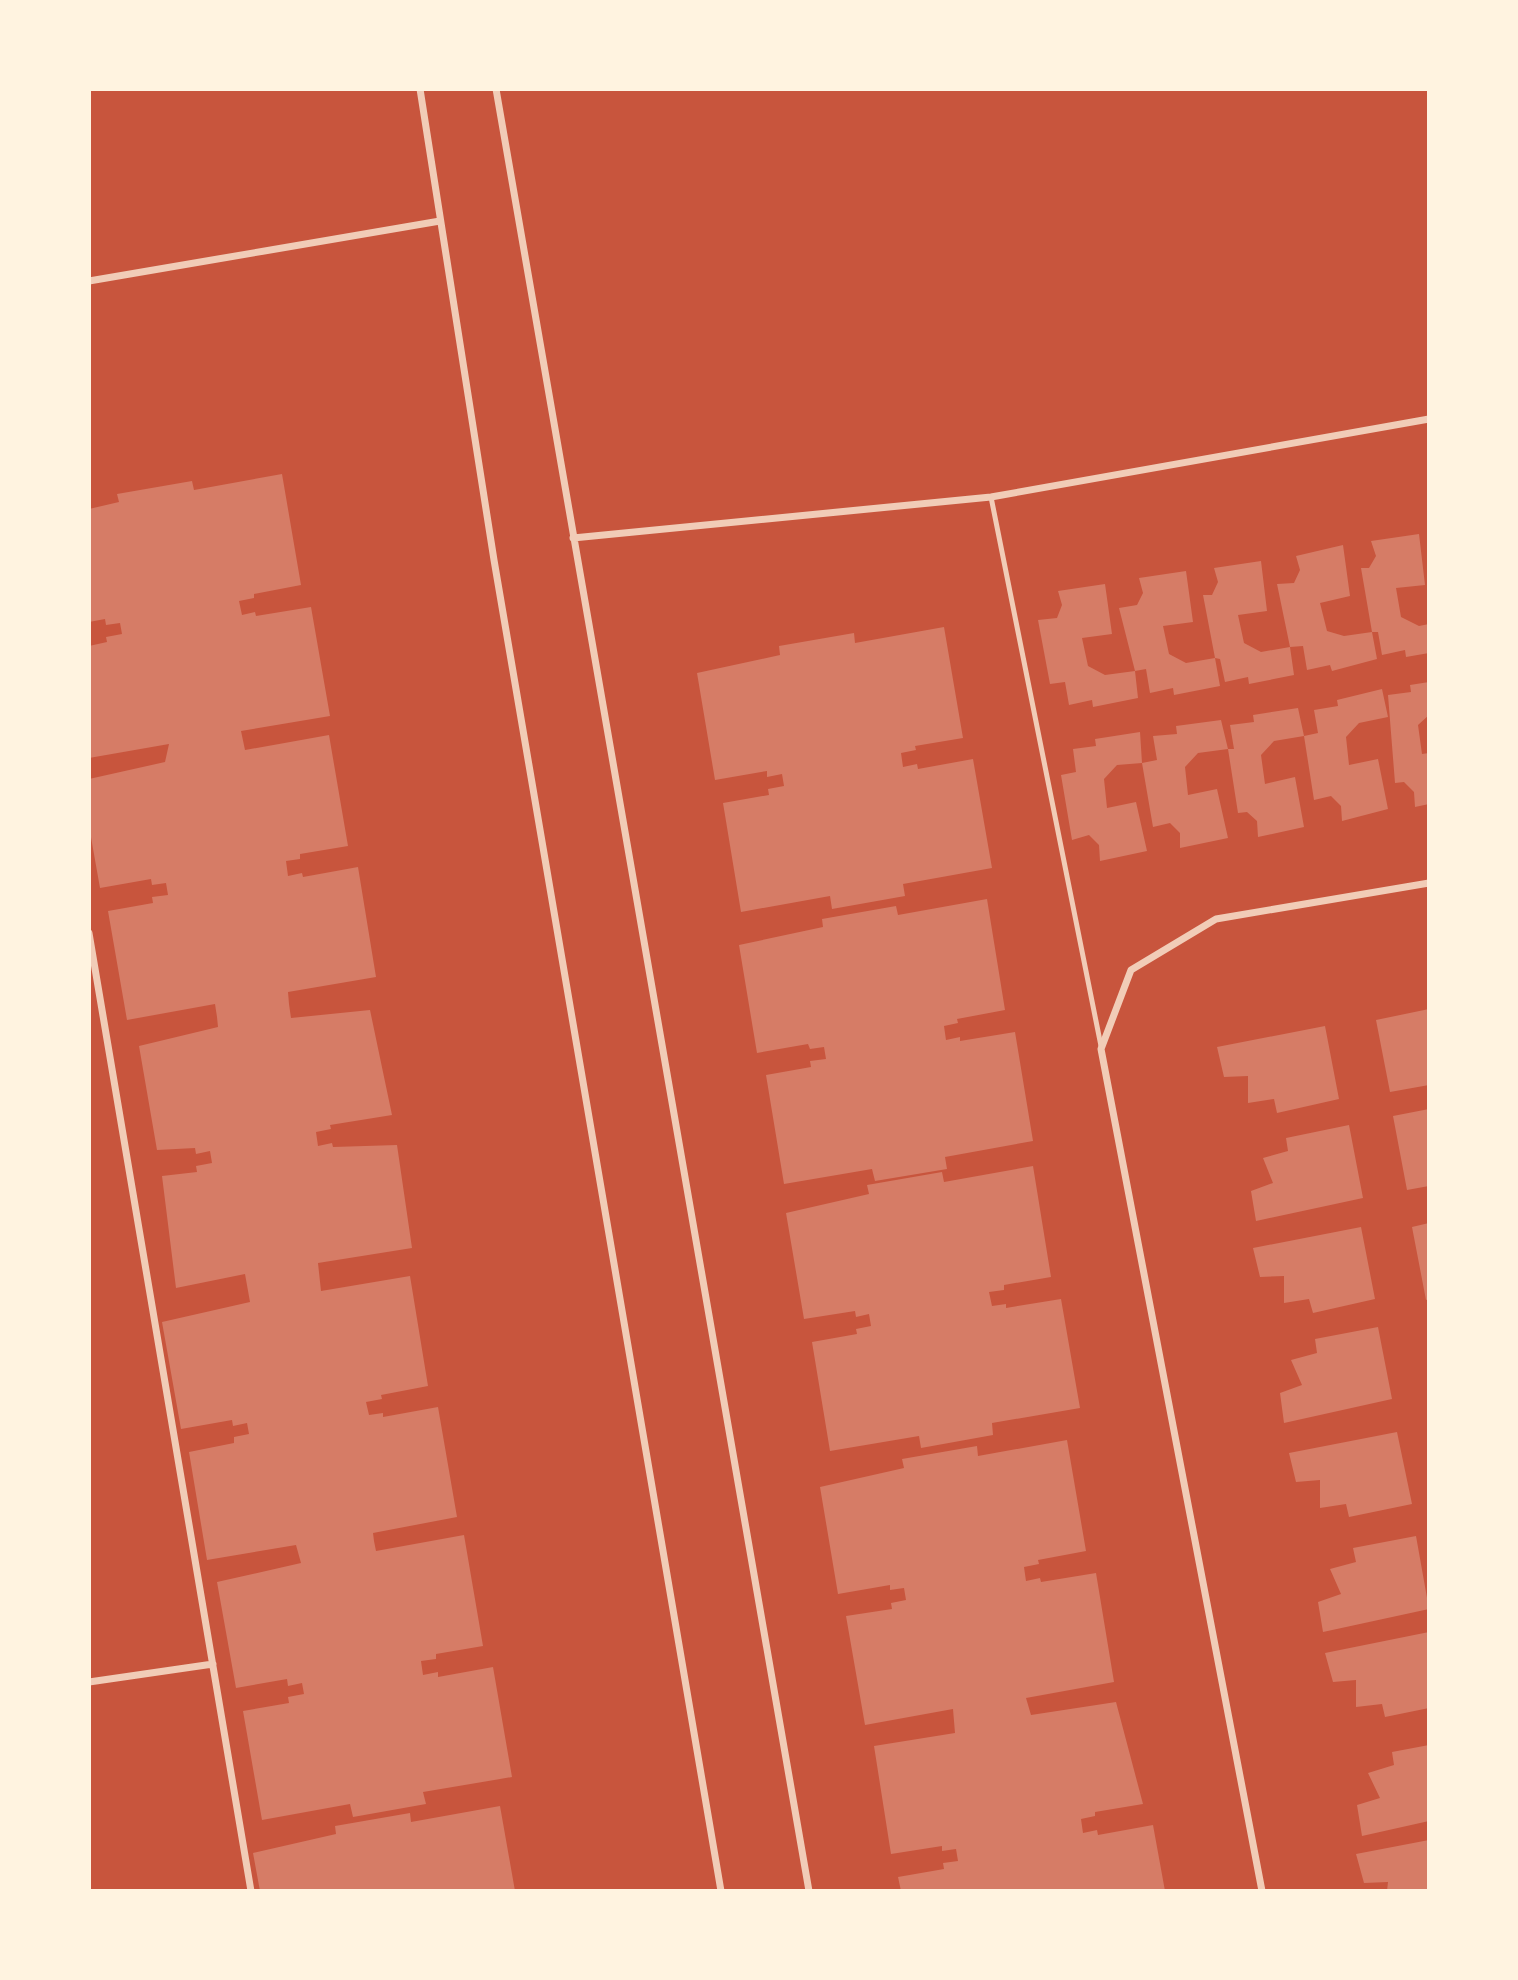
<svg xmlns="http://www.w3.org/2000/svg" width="1518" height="1980" font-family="Karla,sans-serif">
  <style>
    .building { fill: #d67c66 }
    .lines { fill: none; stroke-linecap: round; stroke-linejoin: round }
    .service { stroke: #f1ccb7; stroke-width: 5 }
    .minor { stroke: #f1ccb7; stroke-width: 7 }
  </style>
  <rect width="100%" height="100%" fill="#c8553d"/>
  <!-- building -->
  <path class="building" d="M 282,474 L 301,585 L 254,594 L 254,598 L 239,601 L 242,615 L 255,612 L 256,616 L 311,607 L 330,716 L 241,731 L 245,750 L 329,735 L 348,846 L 300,854 L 300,859 L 286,861 L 288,876 L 302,873 L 303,877 L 358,867 L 376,977 L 288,992 L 289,1004 L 291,1018 L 370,1010 L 392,1115 L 330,1125 L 331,1129 L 316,1132 L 318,1146 L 332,1143 L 333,1147 L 397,1145 L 412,1248 L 318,1263 L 321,1291 L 410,1276 L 428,1386 L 381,1395 L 382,1399 L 366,1402 L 369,1415 L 383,1413 L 383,1417 L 438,1407 L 457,1517 L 373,1533 L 374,1541 L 376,1551 L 464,1535 L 483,1646 L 436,1654 L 436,1659 L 421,1661 L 423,1675 L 438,1672 L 438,1677 L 493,1667 L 512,1777 L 423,1792 L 426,1804 L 353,1817 L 350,1804 L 262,1820 L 243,1711 L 289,1703 L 288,1697 L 304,1694 L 302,1683 L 288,1686 L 287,1679 L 236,1688 L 217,1582 L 301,1563 L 296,1545 L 207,1560 L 189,1452 L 234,1443 L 234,1437 L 249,1434 L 247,1423 L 233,1426 L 232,1420 L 181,1429 L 162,1322 L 250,1302 L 245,1274 L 176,1288 L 162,1176 L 197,1172 L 196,1166 L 212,1163 L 210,1151 L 196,1154 L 195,1148 L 157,1150 L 139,1046 L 218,1027 L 217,1017 L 215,1004 L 127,1020 L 108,911 L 153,903 L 152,897 L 168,895 L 166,883 L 152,885 L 151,879 L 100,888 L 89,826 L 89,779 L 165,762 L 169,744 L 89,758 L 89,646 L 107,642 L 106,637 L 122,634 L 120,623 L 106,625 L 105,619 L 89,622 L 89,509 L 119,502 L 117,494 L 192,481 L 194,490 Z
    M 1419,534 L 1425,585 L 1396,588 L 1401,617 L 1419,626 L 1429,624 L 1429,653 L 1406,657 L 1405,650 L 1382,655 L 1378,632 L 1372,632 L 1361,568 L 1369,568 L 1376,556 L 1371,541 Z
    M 1343,545 L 1350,596 L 1320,603 L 1327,631 L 1344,636 L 1372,632 L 1377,659 L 1332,671 L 1330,665 L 1307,670 L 1303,646 L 1290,647 L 1277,584 L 1294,583 L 1300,570 L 1296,556 Z
    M 1261,561 L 1267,611 L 1238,615 L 1244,643 L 1261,652 L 1290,647 L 1294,675 L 1249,684 L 1248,677 L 1225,682 L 1220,659 L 1215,658 L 1203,595 L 1212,595 L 1218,582 L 1214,568 Z
    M 1186,571 L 1193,622 L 1163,626 L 1169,654 L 1186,663 L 1215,658 L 1220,686 L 1174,695 L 1173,688 L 1150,693 L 1146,669 L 1135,671 L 1119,608 L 1137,605 L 1143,593 L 1139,578 Z
    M 1105,584 L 1112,634 L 1082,638 L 1088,666 L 1105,675 L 1135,671 L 1138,698 L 1093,707 L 1092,700 L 1069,705 L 1065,682 L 1050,684 L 1038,620 L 1057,618 L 1062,605 L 1058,591 Z
    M 944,627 L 963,738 L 915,746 L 916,750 L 901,753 L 903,767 L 917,764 L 918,769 L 973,759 L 992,868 L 903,884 L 905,896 L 832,909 L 830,896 L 741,912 L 723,803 L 769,795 L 768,789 L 784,786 L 782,774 L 767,777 L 767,771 L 715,780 L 697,673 L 780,655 L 779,646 L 854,633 L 855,643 Z
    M 1429,682 L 1429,715 L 1418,725 L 1422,754 L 1429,753 L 1429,804 L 1415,807 L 1414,792 L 1404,782 L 1395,783 L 1388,695 L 1411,692 L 1410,685 Z
    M 1382,689 L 1388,717 L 1359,723 L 1346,737 L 1349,765 L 1378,759 L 1388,809 L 1342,821 L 1341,806 L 1331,796 L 1314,800 L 1304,736 L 1318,733 L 1314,710 L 1338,706 L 1337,700 Z
    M 1298,708 L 1304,736 L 1274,741 L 1261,755 L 1265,784 L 1295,777 L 1304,827 L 1258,837 L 1257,821 L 1247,812 L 1238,813 L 1228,749 L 1234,749 L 1230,725 L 1254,722 L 1253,715 Z
    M 1221,720 L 1228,749 L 1198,753 L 1185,767 L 1188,795 L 1217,789 L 1228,838 L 1180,848 L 1180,833 L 1170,823 L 1153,827 L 1142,763 L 1157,760 L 1153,736 L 1177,734 L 1176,726 Z
    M 1140,732 L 1142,763 L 1117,765 L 1104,779 L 1107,808 L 1136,802 L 1147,851 L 1100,861 L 1099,845 L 1089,835 L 1072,840 L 1061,775 L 1076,772 L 1073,749 L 1096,746 L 1095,739 Z
    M 987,899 L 1005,1010 L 957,1019 L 958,1023 L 944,1026 L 946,1040 L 960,1037 L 960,1041 L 1015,1032 L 1033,1141 L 945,1157 L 947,1169 L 875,1181 L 872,1169 L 784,1184 L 766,1075 L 811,1067 L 810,1061 L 826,1059 L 824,1047 L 810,1049 L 808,1044 L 757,1053 L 739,945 L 823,927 L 822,919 L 896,906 L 898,915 Z
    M 1429,1009 L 1429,1085 L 1390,1092 L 1376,1020 Z
    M 1325,1026 L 1339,1099 L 1277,1113 L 1274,1099 L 1248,1103 L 1248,1076 L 1224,1077 L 1217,1047 Z
    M 1429,1109 L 1429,1186 L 1407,1190 L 1393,1116 Z
    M 1349,1125 L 1363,1198 L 1256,1221 L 1251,1191 L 1273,1183 L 1263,1158 L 1288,1151 L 1286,1138 Z
    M 1033,1166 L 1051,1277 L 1004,1285 L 1004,1290 L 989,1292 L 992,1306 L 1006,1304 L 1006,1308 L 1061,1299 L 1080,1408 L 992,1423 L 993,1435 L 921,1448 L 919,1436 L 830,1451 L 812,1342 L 857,1334 L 856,1329 L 871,1326 L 869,1314 L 856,1317 L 855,1311 L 804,1319 L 786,1213 L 869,1194 L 867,1185 L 942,1172 L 944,1182 Z
    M 1429,1223 L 1429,1299 L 1426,1300 L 1412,1227 Z
    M 1361,1227 L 1375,1299 L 1313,1313 L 1309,1299 L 1284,1303 L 1284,1276 L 1260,1277 L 1253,1248 Z
    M 1378,1327 L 1392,1399 L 1284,1423 L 1280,1393 L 1302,1385 L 1291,1360 L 1317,1353 L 1315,1339 Z
    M 1397,1432 L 1412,1504 L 1349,1517 L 1346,1504 L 1320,1508 L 1320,1480 L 1296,1482 L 1289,1453 Z
    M 1067,1440 L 1086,1551 L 1038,1560 L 1039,1564 L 1024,1567 L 1026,1581 L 1040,1578 L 1041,1582 L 1096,1573 L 1114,1682 L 1026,1698 L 1031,1715 L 1116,1702 L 1143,1804 L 1095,1812 L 1095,1816 L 1081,1819 L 1083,1833 L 1097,1830 L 1098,1835 L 1153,1825 L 1165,1891 L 901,1891 L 898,1877 L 944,1869 L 943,1863 L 958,1861 L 956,1849 L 942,1851 L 942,1846 L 891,1854 L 874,1746 L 955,1733 L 953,1709 L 865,1725 L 846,1616 L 892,1609 L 891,1603 L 906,1600 L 904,1588 L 890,1590 L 890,1585 L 838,1594 L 820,1487 L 904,1468 L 902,1459 L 977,1446 L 978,1456 Z
    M 1416,1536 L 1429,1609 L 1323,1632 L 1318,1602 L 1341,1594 L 1330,1569 L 1356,1562 L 1353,1548 Z
    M 1429,1632 L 1429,1708 L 1385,1717 L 1382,1704 L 1356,1707 L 1356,1680 L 1333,1682 L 1325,1653 Z
    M 1429,1745 L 1429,1821 L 1362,1836 L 1357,1805 L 1380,1798 L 1368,1773 L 1394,1765 L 1392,1752 Z
    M 500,1806 L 515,1891 L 260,1891 L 253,1853 L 336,1834 L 335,1826 L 410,1813 L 411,1822 Z
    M 1429,1840 L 1429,1891 L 1387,1891 L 1388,1882 L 1364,1883 L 1356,1854 Z"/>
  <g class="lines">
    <!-- service -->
    <path class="service" d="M 991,497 L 1101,1046"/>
    <!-- minor -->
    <path class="minor" d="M 420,89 L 494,560 L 721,1891
      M 496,89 L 809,1891
      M 89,281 L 440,221
      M 573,538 L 991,497 L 1429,419
      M 89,933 L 251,1891
      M 89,1682 L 213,1664
      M 1262,1891 L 1101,1049 L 1131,970 L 1216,919 L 1429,883"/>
  </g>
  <!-- border -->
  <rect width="1518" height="1980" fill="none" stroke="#fff3e0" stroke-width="182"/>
</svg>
